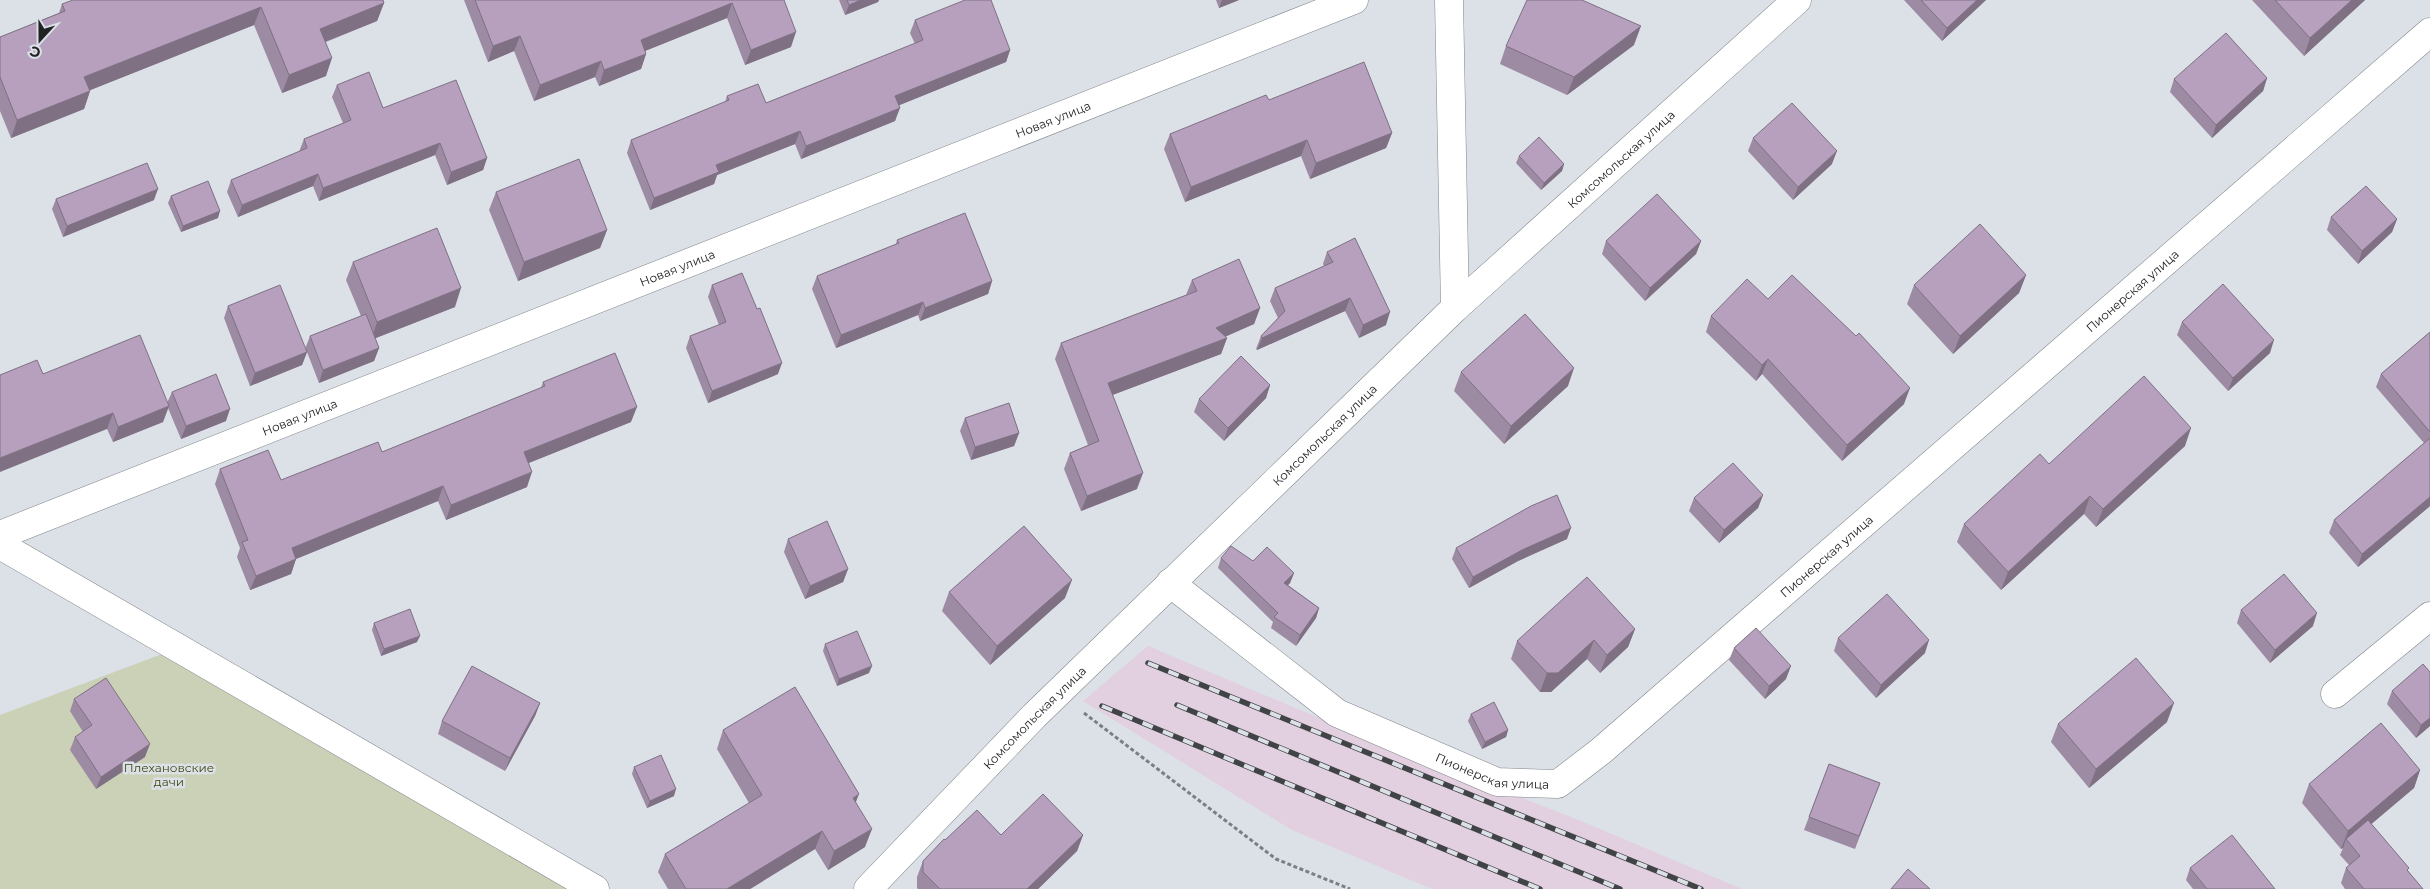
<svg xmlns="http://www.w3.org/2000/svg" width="2430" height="889" font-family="Montserrat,sans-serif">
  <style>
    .industrial { fill: #e2cfdf }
    .green { fill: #cbd1b6 }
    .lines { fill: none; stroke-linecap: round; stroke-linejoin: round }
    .minor-casing { stroke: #80858b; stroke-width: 29 }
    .path { stroke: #7b7f83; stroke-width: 3; stroke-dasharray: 4 2.5; stroke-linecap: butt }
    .minor { stroke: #fff; stroke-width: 28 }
    .rail-casing { stroke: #414446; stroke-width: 5.5 }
    .rail { stroke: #dbe1e7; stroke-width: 4; stroke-dasharray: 11; stroke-linecap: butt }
    .wall { fill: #9d8aa3 }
    .shaded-wall { fill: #7f7084 }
    .building { fill: #b6a0bd; stroke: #7f7084 }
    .labels { text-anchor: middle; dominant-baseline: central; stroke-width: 5; stroke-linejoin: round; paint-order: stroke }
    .street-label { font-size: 12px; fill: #202224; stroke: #dbe1e7 }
    .park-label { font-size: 12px; fill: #414913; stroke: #dbe1e7 }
  </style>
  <rect width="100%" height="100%" fill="#dbe1e7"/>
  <!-- industrial -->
  <path class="industrial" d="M 1148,646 L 1331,723 L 1581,821 L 1742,889 L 1432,889 L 1292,830 L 1083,701 Z"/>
  <!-- green -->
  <path class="green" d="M 178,648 L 595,889 L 0,889 L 0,715 Z"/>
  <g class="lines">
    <defs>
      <g id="minor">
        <path d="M 1449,0 L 1455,308"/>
        <path id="s1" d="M 0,535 L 1354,0"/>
        <path d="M 0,545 L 595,889"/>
        <path id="s2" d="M 1170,583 L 1337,713 L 1497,782 L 1558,784 L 1601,751 L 2430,32"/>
        <path d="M 2335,694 L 2430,616"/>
        <path id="s3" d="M 868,889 L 1034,716 L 1455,308 L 1797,0"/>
      </g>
    </defs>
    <!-- minor casing -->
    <use href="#minor" class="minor-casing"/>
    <!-- path -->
    <path class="path" d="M 1084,713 L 1276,859 L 1350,889"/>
    <!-- minor -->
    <use href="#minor" class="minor"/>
    <defs>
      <path id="rail" d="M 1148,663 L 1701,889
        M 1177,705 L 1620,889
        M 1102,706 L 1540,889"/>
    </defs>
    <!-- rail casing -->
    <use href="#rail" class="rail-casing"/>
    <!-- rail -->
    <use href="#rail" class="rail"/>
  </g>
  <!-- wall -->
  <path class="wall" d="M 464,0 L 784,0 L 791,47 L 745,65 L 727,18 L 645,51 L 646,54 L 641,69 L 599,86 L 595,77 L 534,101 L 514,51 L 488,62 Z
    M 839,0 L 879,0 L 878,2 L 845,15 Z
    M 1216,0 L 1239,0 L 1219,8 Z
    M 1904,0 L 1986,0 L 1942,41 Z
    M 2252,0 L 2365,0 L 2304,56 Z
    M 384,3 L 377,21 L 326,42 L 326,76 L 282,93 L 254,25 L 90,90 L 90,91 L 84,109 L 11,138 L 0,111 L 0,37 L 59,13 L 62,4 Z
    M 915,20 L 1010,50 L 1006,62 L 899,105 L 895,121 L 801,159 L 795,144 L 717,175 L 714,184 L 650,210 L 627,153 L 631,140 L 725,102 L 727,96 L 766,103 L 915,44 L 910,33 Z
    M 1634,45 L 1567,95 L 1500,64 L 1506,46 Z
    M 2267,78 L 2263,91 L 2212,138 L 2170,92 L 2174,79 Z
    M 337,85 L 383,108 L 487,158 L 483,170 L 447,185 L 435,155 L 319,201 L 313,186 L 238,217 L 227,192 L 231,180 L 299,152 L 304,139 L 343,123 L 332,97 Z
    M 1269,100 L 1392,133 L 1386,148 L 1310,179 L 1301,156 L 1185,202 L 1164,149 L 1170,134 Z
    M 1753,138 L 1832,164 L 1793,200 L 1748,151 Z
    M 1519,156 L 1564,164 L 1562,171 L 1541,190 L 1516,163 Z
    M 496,192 L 607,230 L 600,248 L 518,281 L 489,210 Z
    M 171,196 L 218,218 L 181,232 L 168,203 Z
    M 56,199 L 154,200 L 63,237 L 52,209 Z
    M 2331,217 L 2397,219 L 2392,232 L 2358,264 L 2327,230 Z
    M 897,240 L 992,281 L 988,294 L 920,321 L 918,315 L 836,348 L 812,289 L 817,276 L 896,244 Z
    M 1606,241 L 1701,241 L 1696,254 L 1645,301 L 1602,254 Z
    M 1327,252 L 1386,325 L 1359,338 L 1345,311 L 1257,350 L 1256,349 L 1261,336 L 1278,318 L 1270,301 L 1275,288 L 1324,266 L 1323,264 Z
    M 353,262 L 455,307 L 375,338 L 379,348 L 374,361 L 319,383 L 307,352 L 302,365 L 250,386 L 224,318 L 228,306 L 305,349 L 310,336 L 361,316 L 346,280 Z
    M 2026,275 L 2019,293 L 1953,354 L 1907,304 L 1914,285 Z
    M 1192,280 L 1260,308 L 1254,324 L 1225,337 L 1227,338 L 1221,354 L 1112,395 L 1137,489 L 1081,511 L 1064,469 L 1070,453 L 1088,445 L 1055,359 L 1061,343 L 1186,295 Z
    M 712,285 L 778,374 L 708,403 L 686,348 L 690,336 L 719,325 L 708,297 Z
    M 1768,299 L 1904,404 L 1842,461 L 1762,374 L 1756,381 L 1706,332 L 1711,316 Z
    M 2182,322 L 2270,353 L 2228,391 L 2177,335 Z
    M 2430,332 L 2430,506 L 2358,567 L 2329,533 L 2334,520 L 2424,443 L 2376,387 L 2381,374 Z
    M 1461,372 L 1568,386 L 1504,444 L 1454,391 Z
    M 43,374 L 167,403 L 172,392 L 226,421 L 181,439 L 168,408 L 163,422 L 113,442 L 107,429 Z
    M 543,382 L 631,422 L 528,463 L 527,487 L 446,520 L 438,501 L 296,559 L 291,574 L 250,590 L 237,557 L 240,548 L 215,484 L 220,469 L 281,480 L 382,452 L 541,388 Z
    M 1270,385 L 1266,398 L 1224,441 L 1194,412 L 1199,399 Z
    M 965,418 L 1019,433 L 1014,446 L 971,460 L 960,431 Z
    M 2185,446 L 2096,527 L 2084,514 L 2001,590 L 1957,542 L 1964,524 L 2049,464 Z
    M 1763,495 L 1758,508 L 1719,543 L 1689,511 L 1694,498 Z
    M 788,539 L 848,569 L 843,582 L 805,599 L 784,552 Z
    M 1567,539 L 1518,561 L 1469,588 L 1452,559 L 1456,548 Z
    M 1221,558 L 1253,561 L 1294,573 L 1290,583 L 1288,585 L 1319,608 L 1316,618 L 1296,646 L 1271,628 L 1273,622 L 1218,568 Z
    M 949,592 L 1065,598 L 990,665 L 942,611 Z
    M 2241,610 L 2313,626 L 2270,663 L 2237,623 Z
    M 374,623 L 417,642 L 381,656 L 372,630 Z
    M 1635,629 L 1628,647 L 1600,673 L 1587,659 L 1551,692 L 1540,692 L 1511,659 L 1517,641 Z
    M 1838,638 L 1925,653 L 1876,698 L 1834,651 Z
    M 825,644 L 869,673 L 837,686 L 823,651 Z
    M 1734,648 L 1786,679 L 1765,699 L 1729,660 Z
    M 2430,672 L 2430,726 L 2416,738 L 2387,704 L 2392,691 Z
    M 74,699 L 145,757 L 96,789 L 70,750 L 75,737 L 83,732 L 70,711 Z
    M 540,703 L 535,716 L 505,771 L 438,734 L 442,721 Z
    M 1471,714 L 1508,730 L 1506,737 L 1482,749 L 1468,721 Z
    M 2167,722 L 2089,788 L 2051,742 L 2058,724 Z
    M 723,730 L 856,802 L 865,847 L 828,870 L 815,849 L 750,889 L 668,889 L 658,872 L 665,854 L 749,803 L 717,749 Z
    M 1829,764 L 1880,783 L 1855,849 L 1804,830 Z
    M 634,767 L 674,796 L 647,808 L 632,774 Z
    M 2420,770 L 2414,788 L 2371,824 L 2408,871 L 2423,889 L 2345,889 L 2341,883 L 2346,868 L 2349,865 L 2340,855 L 2343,848 L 2341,849 L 2302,803 L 2309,784 Z
    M 1001,835 L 1083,835 L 1077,851 L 1038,889 L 918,889 L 917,888 L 917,877 L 923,861 L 945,840 Z
    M 2190,868 L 2275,889 L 2193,889 L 2186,880 Z"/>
  <!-- shaded-wall -->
  <path class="shaded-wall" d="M 861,0 L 879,0 L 878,2 L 845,15 L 849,5 Z
    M 1222,0 L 1239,0 L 1219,8 Z
    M 1977,0 L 1986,0 L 1942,41 L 1947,28 Z
    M 2352,0 L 2365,0 L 2304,56 L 2310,38 Z
    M 384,3 L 377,21 L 314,46 L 320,29 Z
    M 732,3 L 727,18 L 635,55 L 641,40 Z
    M 261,7 L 254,25 L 78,95 L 84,77 Z
    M 1641,26 L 1634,45 L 1567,95 L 1574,77 Z
    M 796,32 L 791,47 L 745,65 L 751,50 Z
    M 520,36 L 514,51 L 488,62 L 493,46 Z
    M 1010,50 L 1006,62 L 890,109 L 895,96 Z
    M 646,54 L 641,69 L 599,86 L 604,70 Z
    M 332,58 L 326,76 L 282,93 L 289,75 Z
    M 601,61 L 595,77 L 534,101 L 540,85 Z
    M 2267,78 L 2263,91 L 2212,138 L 2216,125 Z
    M 90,91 L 84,109 L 11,138 L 17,120 Z
    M 900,108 L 895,121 L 801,159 L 806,146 Z
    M 800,131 L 795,144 L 717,175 L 714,184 L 650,210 L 654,198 L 716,165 Z
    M 1392,133 L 1386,148 L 1310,179 L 1316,163 Z
    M 1307,140 L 1301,156 L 1185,202 L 1191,187 Z
    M 440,143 L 435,155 L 319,201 L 323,188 Z
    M 1837,151 L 1832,164 L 1793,200 L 1798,187 Z
    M 487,158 L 483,170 L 447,185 L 451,172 Z
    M 1564,164 L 1562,171 L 1541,190 L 1544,183 Z
    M 318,174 L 313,186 L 238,217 L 242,205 Z
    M 158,189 L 154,200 L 63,237 L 67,226 Z
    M 220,211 L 218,218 L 181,232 L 183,226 Z
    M 2397,219 L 2392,232 L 2358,264 L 2362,251 Z
    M 607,230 L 600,248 L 518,281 L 524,262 Z
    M 1701,241 L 1696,254 L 1645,301 L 1650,288 Z
    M 2026,275 L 2019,293 L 1953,354 L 1960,336 Z
    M 992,281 L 988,294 L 920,321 L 925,308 Z
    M 461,288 L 455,307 L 371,340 L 377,322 Z
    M 1350,298 L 1345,311 L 1257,350 L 1262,338 Z
    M 923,302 L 918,315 L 836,348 L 841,335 Z
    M 1260,308 L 1254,324 L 1210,343 L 1216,328 Z
    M 1390,312 L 1386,325 L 1359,338 L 1363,325 Z
    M 1227,338 L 1221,354 L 1102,399 L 1108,383 Z
    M 2274,340 L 2270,353 L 2228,391 L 2233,378 Z
    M 379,348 L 374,361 L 319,383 L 323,370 Z
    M 307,352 L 302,365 L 250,386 L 255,373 Z
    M 1768,359 L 1762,374 L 1756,381 L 1762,365 Z
    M 782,363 L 778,374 L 708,403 L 712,391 Z
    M 1574,368 L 1568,386 L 1504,444 L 1511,426 Z
    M 1270,385 L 1266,398 L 1224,441 L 1228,428 Z
    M 1910,388 L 1904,404 L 1842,461 L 1847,445 Z
    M 169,406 L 163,422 L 113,442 L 118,427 Z
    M 637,407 L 631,422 L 519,467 L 524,452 Z
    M 230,409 L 226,421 L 181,439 L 186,426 Z
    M 113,413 L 107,429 L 0,472 L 0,458 Z
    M 2191,428 L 2185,446 L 2096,527 L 2103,509 Z
    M 1019,433 L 1014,446 L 971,460 L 975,447 Z
    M 532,472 L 527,487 L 446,520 L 451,505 Z
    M 1143,473 L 1137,489 L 1081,511 L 1087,496 Z
    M 443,486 L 438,501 L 286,563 L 292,548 Z
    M 1763,495 L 1758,508 L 1719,543 L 1724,530 Z
    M 2090,496 L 2084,514 L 2001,590 L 2008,572 Z
    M 2430,497 L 2430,506 L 2358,567 L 2362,554 Z
    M 1571,528 L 1567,539 L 1518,561 L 1469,588 L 1473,577 L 1522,550 Z
    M 296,559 L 291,574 L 250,590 L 256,576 Z
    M 848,569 L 843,582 L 805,599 L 810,586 Z
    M 1294,573 L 1290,583 L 1280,593 L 1284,583 Z
    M 1072,580 L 1065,598 L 990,665 L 997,646 Z
    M 1319,608 L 1316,618 L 1296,646 L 1300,635 Z
    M 2317,613 L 2313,626 L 2270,663 L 2275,650 Z
    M 1635,629 L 1628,647 L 1600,673 L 1607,655 Z
    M 420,636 L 417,642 L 381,656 L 384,649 Z
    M 1594,640 L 1587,659 L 1551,692 L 1540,692 L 1547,673 Z
    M 1929,640 L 1925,653 L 1876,698 L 1881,685 Z
    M 872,666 L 869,673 L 837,686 L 839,679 Z
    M 1791,666 L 1786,679 L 1765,699 L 1769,686 Z
    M 540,703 L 535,716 L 505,771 L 510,758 Z
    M 2174,703 L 2167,722 L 2089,788 L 2096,769 Z
    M 2430,718 L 2430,726 L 2416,738 L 2421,725 Z
    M 1508,730 L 1506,737 L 1482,749 L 1485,742 Z
    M 150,744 L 145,757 L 96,789 L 101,777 Z
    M 2420,770 L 2414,788 L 2349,843 L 2346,839 L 2343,848 L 2341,849 L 2348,831 Z
    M 676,789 L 674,796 L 647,808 L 650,801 Z
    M 859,794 L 852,812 L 853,798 Z
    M 872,829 L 865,847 L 828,870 L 834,851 Z
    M 822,831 L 815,849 L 750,889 L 727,889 Z
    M 1083,835 L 1077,851 L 1038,889 L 1027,889 Z"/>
  <!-- building -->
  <path class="building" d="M 73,0 L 383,0 L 384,3 L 320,29 L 332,58 L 289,75 L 261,7 L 84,77 L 90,91 L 17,120 L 0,77 L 0,37 L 65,11 L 62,4 Z
    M 475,0 L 784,0 L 796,32 L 751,50 L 732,3 L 641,40 L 646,54 L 604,70 L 601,61 L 540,85 L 520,36 L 493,46 Z
    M 847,0 L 861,0 L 849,5 Z
    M 965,0 L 991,0 L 1010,50 L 895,96 L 900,108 L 806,146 L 800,131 L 716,165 L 719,172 L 654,198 L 631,140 L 729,100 L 727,96 L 758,84 L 766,103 L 923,40 L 915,20 Z
    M 1527,0 L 1582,0 L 1641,26 L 1574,77 L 1506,46 Z
    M 1921,0 L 1977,0 L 1947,28 Z
    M 2275,0 L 2352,0 L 2310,38 Z
    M 2226,33 L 2267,78 L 2216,125 L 2174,79 Z
    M 1364,62 L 1392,133 L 1316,163 L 1307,140 L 1191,187 L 1170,134 L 1266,95 L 1269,100 Z
    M 369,72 L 383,108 L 456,80 L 487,158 L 451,172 L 440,143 L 323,188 L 318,174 L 242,205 L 231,180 L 307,148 L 304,139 L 351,120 L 337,85 Z
    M 1792,103 L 1837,151 L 1798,187 L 1753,138 Z
    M 1539,137 L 1564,164 L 1544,183 L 1519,156 Z
    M 579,159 L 607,230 L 524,262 L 496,192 Z
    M 147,163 L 158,189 L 67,226 L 56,199 Z
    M 208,181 L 220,211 L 183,226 L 171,196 Z
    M 2366,186 L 2397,219 L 2362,251 L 2331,217 Z
    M 1657,194 L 1701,241 L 1650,288 L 1606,241 Z
    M 965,213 L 992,281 L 925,308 L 923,302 L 841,335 L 817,276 L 899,243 L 897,240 Z
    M 1980,224 L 2026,275 L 1960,336 L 1914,285 Z
    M 437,228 L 461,288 L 377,322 L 353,262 Z
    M 1355,238 L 1390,312 L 1363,325 L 1350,298 L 1262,338 L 1261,336 L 1285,311 L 1275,288 L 1333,262 L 1327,252 Z
    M 1239,259 L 1260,308 L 1216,328 L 1227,338 L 1108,383 L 1143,473 L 1087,496 L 1070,453 L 1099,441 L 1061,343 L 1197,291 L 1192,280 Z
    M 742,273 L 757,309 L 760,308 L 782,363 L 712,391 L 690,336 L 726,322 L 712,285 Z
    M 1792,275 L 1856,336 L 1859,333 L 1910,388 L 1847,445 L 1768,359 L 1762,365 L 1711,316 L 1747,279 L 1768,299 Z
    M 2223,284 L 2274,340 L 2233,378 L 2182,322 Z
    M 280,285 L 307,352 L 255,373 L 228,306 Z
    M 366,314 L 379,348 L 323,370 L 310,336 Z
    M 1525,314 L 1574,368 L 1511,426 L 1461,372 Z
    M 2430,332 L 2430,432 L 2381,374 Z
    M 140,335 L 169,406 L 118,427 L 113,413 L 0,458 L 0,375 L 37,360 L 43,374 Z
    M 615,353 L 637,407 L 524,452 L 532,472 L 451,505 L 443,486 L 292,548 L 296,559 L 256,576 L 242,542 L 248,540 L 220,469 L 268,450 L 281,480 L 378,442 L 382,452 L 545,386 L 543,382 Z
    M 1241,356 L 1270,385 L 1228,428 L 1199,399 Z
    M 216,374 L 230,409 L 186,426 L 172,392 Z
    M 2144,376 L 2191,428 L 2103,509 L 2090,496 L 2008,572 L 1964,524 L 2040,454 L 2049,464 Z
    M 1009,403 L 1019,433 L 975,447 L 965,418 Z
    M 2430,438 L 2430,497 L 2362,554 L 2334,520 Z
    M 1733,463 L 1763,495 L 1724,530 L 1694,498 Z
    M 1557,495 L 1571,528 L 1522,550 L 1473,577 L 1456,548 L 1531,506 Z
    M 827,521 L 848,569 L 810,586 L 788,539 Z
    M 1024,526 L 1072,580 L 997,646 L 949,592 Z
    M 1231,546 L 1253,561 L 1267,547 L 1294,573 L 1284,583 L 1319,608 L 1300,635 L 1274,617 L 1278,613 L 1221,558 Z
    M 2284,574 L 2317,613 L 2275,650 L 2241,610 Z
    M 1587,577 L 1635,629 L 1607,655 L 1594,640 L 1558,673 L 1547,673 L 1517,641 Z
    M 1887,594 L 1929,640 L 1881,685 L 1838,638 Z
    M 410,609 L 420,636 L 384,649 L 374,623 Z
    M 1756,628 L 1791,666 L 1769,686 L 1734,648 Z
    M 857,631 L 872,666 L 839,679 L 825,644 Z
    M 2136,658 L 2174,703 L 2096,769 L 2058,724 Z
    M 2423,664 L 2430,672 L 2430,718 L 2421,725 L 2392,691 Z
    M 472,666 L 540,703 L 510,758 L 442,721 Z
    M 106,678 L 150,744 L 101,777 L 75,737 L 92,725 L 74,699 Z
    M 795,687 L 859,794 L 853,798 L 872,829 L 834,851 L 822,831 L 727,889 L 686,889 L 665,854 L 762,795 L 723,730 Z
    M 1494,702 L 1508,730 L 1485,742 L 1471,714 Z
    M 2381,723 L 2420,770 L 2348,831 L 2309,784 Z
    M 661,755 L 676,789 L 650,801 L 634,767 Z
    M 1829,764 L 1880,783 L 1859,836 L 1809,817 Z
    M 1043,794 L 1083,835 L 1027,889 L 940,889 L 923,872 L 923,861 L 944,839 L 945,840 L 977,810 L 1001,835 Z
    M 2368,820 L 2409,868 L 2407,870 L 2423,889 L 2364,889 L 2346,868 L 2360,856 L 2346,839 Z
    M 2232,835 L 2275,889 L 2207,889 L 2190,868 Z
    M 1908,869 L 1930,889 L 1891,889 Z"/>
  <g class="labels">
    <!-- street labels -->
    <g class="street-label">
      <text stroke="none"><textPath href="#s1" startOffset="1132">Новая улица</textPath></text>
      <text stroke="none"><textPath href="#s3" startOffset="1049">Комсомольская улица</textPath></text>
      <text stroke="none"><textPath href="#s1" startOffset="728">Новая улица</textPath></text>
      <text stroke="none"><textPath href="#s2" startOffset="1204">Пионерская улица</textPath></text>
      <text stroke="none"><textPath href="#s1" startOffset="322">Новая улица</textPath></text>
      <text stroke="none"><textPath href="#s3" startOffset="644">Комсомольская улица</textPath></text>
      <text stroke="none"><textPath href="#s2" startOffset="799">Пионерская улица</textPath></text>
      <text stroke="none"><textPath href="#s3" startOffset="239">Комсомольская улица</textPath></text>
      <text stroke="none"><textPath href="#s2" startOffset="379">Пионерская улица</textPath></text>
    </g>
    <!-- park labels -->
    <g class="park-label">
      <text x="169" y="767">Плехановские<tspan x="169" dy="14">дачи</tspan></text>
    </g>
  </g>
  <!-- north arrow -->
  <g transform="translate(40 40) rotate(201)" stroke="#dbe1e7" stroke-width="4" paint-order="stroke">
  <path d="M0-4L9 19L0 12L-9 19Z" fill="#202224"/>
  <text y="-8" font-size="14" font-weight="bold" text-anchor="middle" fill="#202224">С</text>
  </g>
</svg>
